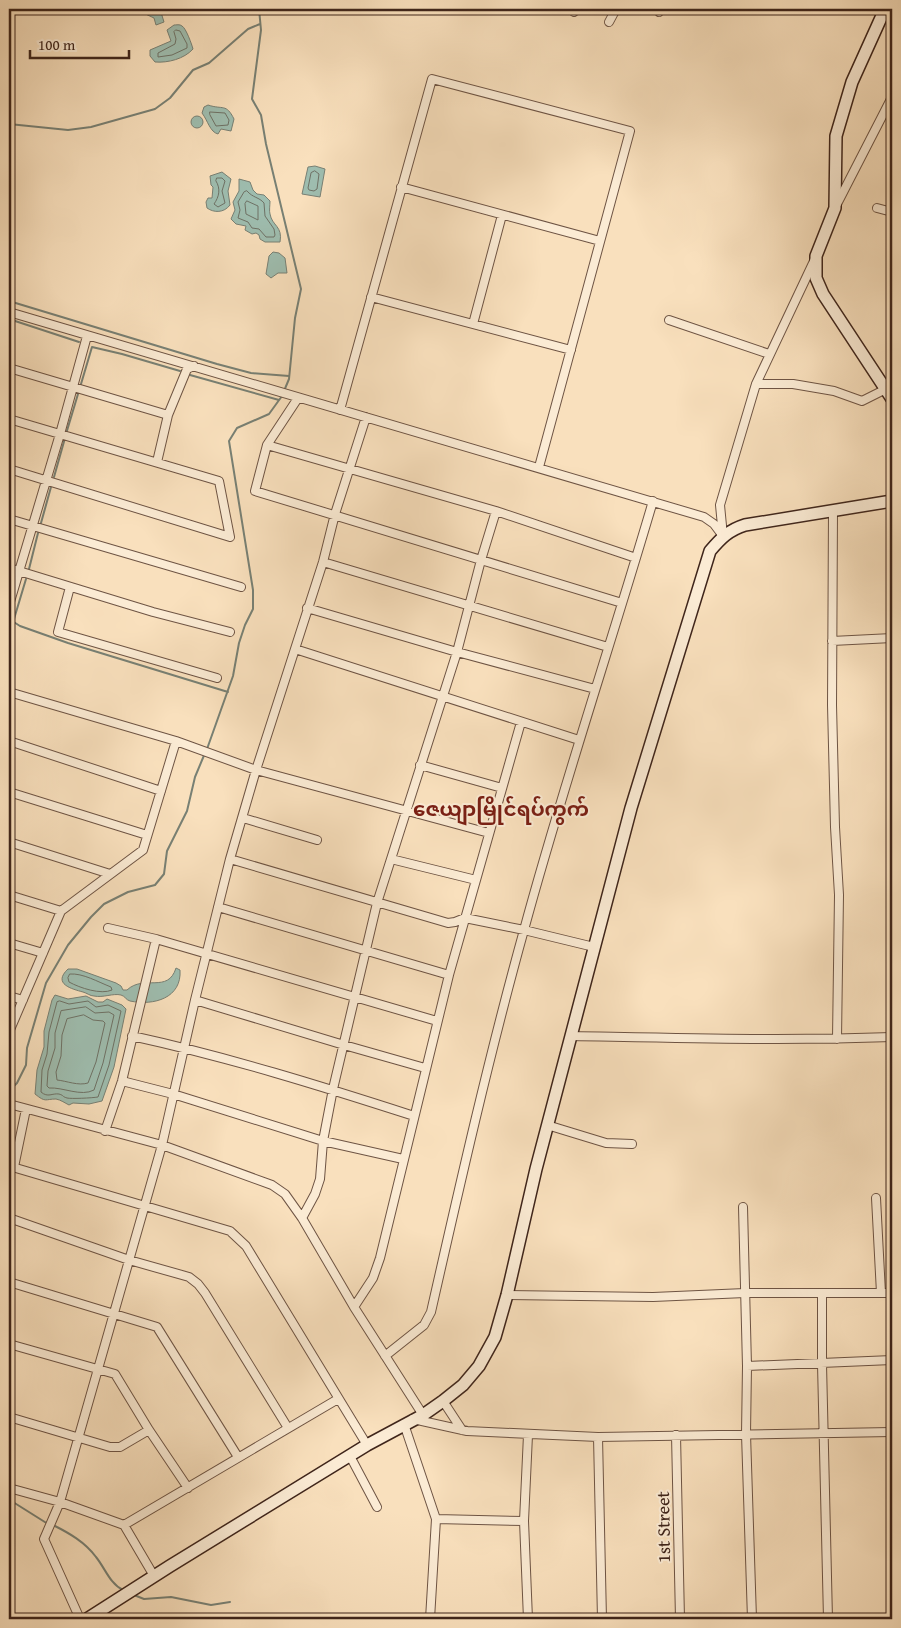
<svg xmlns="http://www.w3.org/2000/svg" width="901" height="1628" font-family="'Gentium Book Plus','Noto Sans Myanmar',serif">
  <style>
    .water { fill: #9ebdaf; stroke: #788074 }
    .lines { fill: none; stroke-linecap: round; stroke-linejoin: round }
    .shore { stroke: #6e7165; stroke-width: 1 }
    .stream { stroke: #788074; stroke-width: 2 }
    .minor-casing { stroke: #6e5444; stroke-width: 10 }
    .secondary-casing { stroke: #3f251b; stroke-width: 14 }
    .minor { stroke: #fbebd4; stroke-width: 8 }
    .secondary { stroke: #fbebd4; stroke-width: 11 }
    .labels { text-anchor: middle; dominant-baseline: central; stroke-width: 4; stroke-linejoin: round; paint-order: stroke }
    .street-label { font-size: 18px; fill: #3f251b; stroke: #fbebd4 }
    .quarter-label { font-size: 20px; font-weight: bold; fill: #7a1f14; stroke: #fbebd4 }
  </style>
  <rect width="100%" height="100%" fill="#f9e0bd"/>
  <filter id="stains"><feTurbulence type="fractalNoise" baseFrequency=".004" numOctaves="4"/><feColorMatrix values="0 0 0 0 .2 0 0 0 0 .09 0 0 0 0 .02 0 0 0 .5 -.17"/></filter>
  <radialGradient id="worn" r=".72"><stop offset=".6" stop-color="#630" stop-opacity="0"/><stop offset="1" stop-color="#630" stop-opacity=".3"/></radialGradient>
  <!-- water -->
  <path class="water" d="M 138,9 L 160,9 L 164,22 L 156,25 L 154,18 L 139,11 Z
    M 174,25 C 176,25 180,24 182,26 C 186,28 192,45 193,49 C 184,59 168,63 155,62 L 150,56 L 150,50 L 171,41 L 167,30 Z
    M 208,105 C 223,110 226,103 234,119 L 231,131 L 221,129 L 218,134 C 210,132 208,121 202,113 L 204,107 Z
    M191 122a6 6 0 1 1 12 0a6 6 0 1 1-12 0Z
    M 315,166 L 325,169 L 320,197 L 302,194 L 308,167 Z
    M 222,172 L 231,179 L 228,191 L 230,205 C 224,213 214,213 207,208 L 206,202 L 208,198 L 212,198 L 213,187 L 211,185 L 210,176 Z
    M 239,179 L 250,182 L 253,190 L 257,194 L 264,195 L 270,201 C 270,205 269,211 270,214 C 272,226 283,226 280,242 L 265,242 L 260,239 L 259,235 L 256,233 L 252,234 L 245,230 L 246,226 L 236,224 L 231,219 L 235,210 L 233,202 L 239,191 Z
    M 273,252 L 279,253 L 285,258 L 287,273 L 278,273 L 271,278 L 266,274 L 269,256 Z
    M 176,968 L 180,970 C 182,998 154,1006 130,1001 C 126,1000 125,996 121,995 C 113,993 103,998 94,996 C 90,996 87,993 83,992 C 72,989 52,984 68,969 L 77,969 L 116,983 L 121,986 L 123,990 L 127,990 C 144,974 168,994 176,968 Z
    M 55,995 L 68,999 L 86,996 L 98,1002 L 103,1002 L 107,999 L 122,1005 L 126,1009 L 114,1067 L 102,1101 L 89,1104 L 73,1103 L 69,1105 C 65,1103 61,1100 56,1099 C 45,1099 46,1103 35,1094 L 37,1070 L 44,1047 L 44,1031 L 52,1000 Z"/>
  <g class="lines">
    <!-- shore -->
    <path class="shore" d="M 176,30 L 180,31 L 187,44 L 187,48 L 172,55 L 158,57 L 158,53 L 175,44 L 176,39 L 174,32 Z
      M 210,112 L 225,113 L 229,120 L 228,125 L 216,126 L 210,115 Z
      M 315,171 L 319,174 L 317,189 L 314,191 L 309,190 L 308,188 L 311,173 Z
      M 217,178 L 222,178 L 225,181 L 222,191 L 225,203 L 218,207 L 214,204 C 219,197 221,189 216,181 Z
      M 247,191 C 253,198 259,197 264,203 L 265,216 L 274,229 L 275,235 L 274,237 L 266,237 L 259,229 L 252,228 L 248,222 L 238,218 L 240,210 L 238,202 L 244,192 Z
      M 247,201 L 258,206 L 258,220 L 246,214 L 245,204 Z
      M 70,974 C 83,973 98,982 111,987 L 112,990 C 101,995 80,988 69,982 L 68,978 Z
      M 60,1001 L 69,1004 L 88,1001 L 96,1007 L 108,1005 L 121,1011 L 109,1065 L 98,1097 C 92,1098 71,1099 67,1098 C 61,1096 65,1096 59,1094 C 52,1093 48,1098 41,1092 L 42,1070 L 47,1054 L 49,1032 L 57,1002 Z
      M 86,1007 L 95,1013 L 109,1012 L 114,1015 L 103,1063 L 94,1090 C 81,1097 63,1087 49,1088 L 47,1086 L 48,1071 L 55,1048 L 55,1033 L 61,1011 Z
      M 84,1015 L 93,1020 L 103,1021 L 105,1023 L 96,1062 L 88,1083 C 78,1086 67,1081 57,1080 L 56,1072 L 61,1056 L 62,1035 L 67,1019 Z"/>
    <!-- stream -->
    <path class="stream" d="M 259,9 L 261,30 L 252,99 L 261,115 L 266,144 L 301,289 L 295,318 L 289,379 L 284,391
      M 9,124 L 68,130 L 91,127 L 155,109 L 170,98 L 193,70 L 209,63 L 248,29 L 260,24
      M 9,301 L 217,364 L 251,373 L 289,376
      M 9,319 L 79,342
      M 190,375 L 279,400
      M 81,384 L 92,347 L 122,354 L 180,371
      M 66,434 L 78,394
      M 54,477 L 65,438
      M 41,523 L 51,487
      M 29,569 L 38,533
      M 9,619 L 20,626 L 68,643 L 228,692
      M 14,619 L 26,579
      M 9,635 L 12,625
      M 207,749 L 233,676 L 239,643 L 245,625 L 253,609 L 253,590 L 229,441 L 237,428 L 269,414 L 282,396
      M 9,1091 L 17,1083 L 26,1065 L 27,1048 L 46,983 L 68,945 L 91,917 L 104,904 L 128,892 L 155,885 L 164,874 L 167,851 L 187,811 L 195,777 L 205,753
      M 9,1502 L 13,1502 L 48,1524
      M 53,1525 C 69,1533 85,1542 96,1557 C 105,1568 110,1584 123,1590
      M 134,1595 L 144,1599 L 171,1597 L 211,1605 L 230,1602"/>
    <defs>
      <path id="minor" d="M 574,12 L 575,9
        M 659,12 L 661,9
        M 609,22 L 616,9
        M 401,187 L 600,241
        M 837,204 L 892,97
        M 877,208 L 892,212
        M 371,297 L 571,350
        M 9,312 L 704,517 L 714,524 L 723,536
        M 669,320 L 769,354
        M 473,324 L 502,215
        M 9,368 L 168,415
        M 756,384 L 793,384 L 834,391 L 862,401 L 886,389
        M 298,398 L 267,445 L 255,491 L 622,603
        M 340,410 L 432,79 L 630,131 L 539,467
        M 9,419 L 219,481 L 230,537 L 9,469
        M 267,445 L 496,511 L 636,558
        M 157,462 L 168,415 L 187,369 L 194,366
        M 833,511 L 832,705 L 835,827 L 839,895 L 837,1039
        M 9,519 L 241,587
        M 723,536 L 720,505 L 756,384 L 815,259
        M 323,562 L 608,647
        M 9,568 L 153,612 L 230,632
        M 70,587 L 58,632 L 217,678
        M 9,605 L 60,434 L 87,336
        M 307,608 L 457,652 L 595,689
        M 832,641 L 892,638
        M 295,649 L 579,740
        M 9,692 L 176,741 L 256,770 L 489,833
        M 9,741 L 161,791
        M 420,765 L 502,788
        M 9,792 L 147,835
        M 243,818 L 317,840
        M 9,842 L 110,874
        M 230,859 L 448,923 L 455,922 L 465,918 L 524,930 L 594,947
        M 391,859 L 476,880
        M 9,895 L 61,911
        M 218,907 L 449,975
        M 108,928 L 156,939 L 437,1021
        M 9,943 L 43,953
        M 9,996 L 23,1000
        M 195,1000 L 344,1045 L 425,1068
        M 9,1032 L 61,911 L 143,850 L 176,741
        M 132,1036 C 228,1057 321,1086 414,1116
        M 572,1036 C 679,1038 785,1041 892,1037
        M 122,1081 L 173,1094 L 323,1141 L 403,1159
        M 9,1104 L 162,1145 L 272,1185 L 285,1194 L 302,1218 L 354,1307 L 423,1415
        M 547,1125 L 606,1143 L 632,1144
        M 105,1131 L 122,1081 L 156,939
        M 9,1166 L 230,1231 L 246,1246 L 367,1445
        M 14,1167 L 26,1109
        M 876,1198 L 881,1293
        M 743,1207 L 747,1366 L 746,1434 L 752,1619
        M 9,1218 L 129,1260 L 189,1277 L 198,1284 L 205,1293 L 288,1428
        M 302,1218 L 315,1194 L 320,1179 L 323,1141 L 333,1089 L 377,903 L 457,652 L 481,560 L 496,511
        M 9,1282 L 157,1327 L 238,1457
        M 822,1294 L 822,1364 L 828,1619
        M 507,1295 L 653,1297 L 745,1293 L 892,1293
        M 354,1307 L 373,1278 L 380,1258 L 449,975 L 521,722
        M 9,1344 L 115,1374 L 149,1430 L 188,1488
        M 385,1356 L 424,1325 L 431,1312 C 460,1184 489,1056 524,930 C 563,786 611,644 653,501
        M 747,1366 L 892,1360
        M 443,1401 L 462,1430
        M 9,1417 L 110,1447 L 120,1447 L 149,1430
        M 413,1419 L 467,1431 L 598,1437 L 892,1432
        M 404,1424 L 436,1519 L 430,1619
        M 676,1435 L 680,1619
        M 598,1437 L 602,1619
        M 350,1456 L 377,1507
        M 9,1488 L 60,1502 L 124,1525 L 154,1576
        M 436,1519 L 524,1521
        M 124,1525 L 338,1399
        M 80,1619 L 44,1539 L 60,1502 L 162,1145 L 195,1000 L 230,859 L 256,770 L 323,562 L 335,514 L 366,417
        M 528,1619 L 524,1521 L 528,1435"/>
      <path id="secondary" d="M 885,9 L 852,82 L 836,136 L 835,208 L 816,256 L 816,278 L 823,294 L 892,399
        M 87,1619 L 170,1566 L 367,1445 L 423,1415 L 443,1401 L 463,1385 L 479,1366 L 495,1337 L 507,1295 L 536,1169 L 631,808 L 710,551 C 721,538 729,530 745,525 L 892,501"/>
    </defs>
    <!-- minor casing -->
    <use href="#minor" class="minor-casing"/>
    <!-- secondary casing -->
    <use href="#secondary" class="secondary-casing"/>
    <!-- minor -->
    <use href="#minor" class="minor"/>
    <!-- secondary -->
    <use href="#secondary" class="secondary"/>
  </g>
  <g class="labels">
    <!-- street labels -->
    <g class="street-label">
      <text transform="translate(663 1527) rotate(-91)">1st Street</text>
    </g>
    <!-- quarter labels -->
    <g class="quarter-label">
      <text x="501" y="808">ဇေယျာမြိုင်ရပ်ကွက်</text>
    </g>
  </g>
  <!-- margin -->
  <rect width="901" height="1628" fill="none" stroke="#f9e0bd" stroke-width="30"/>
  <rect x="10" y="10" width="881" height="1608" fill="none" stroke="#3f251b" stroke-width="2.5"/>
  <rect x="15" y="15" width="871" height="1598" fill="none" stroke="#3f251b"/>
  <!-- scale -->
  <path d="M30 50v8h99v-8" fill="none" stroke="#3f251b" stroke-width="2.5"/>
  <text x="38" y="50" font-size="15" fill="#3f251b" stroke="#fbebd4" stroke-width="4" paint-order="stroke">100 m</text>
  <rect width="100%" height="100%" filter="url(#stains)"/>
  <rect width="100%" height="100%" fill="url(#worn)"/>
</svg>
